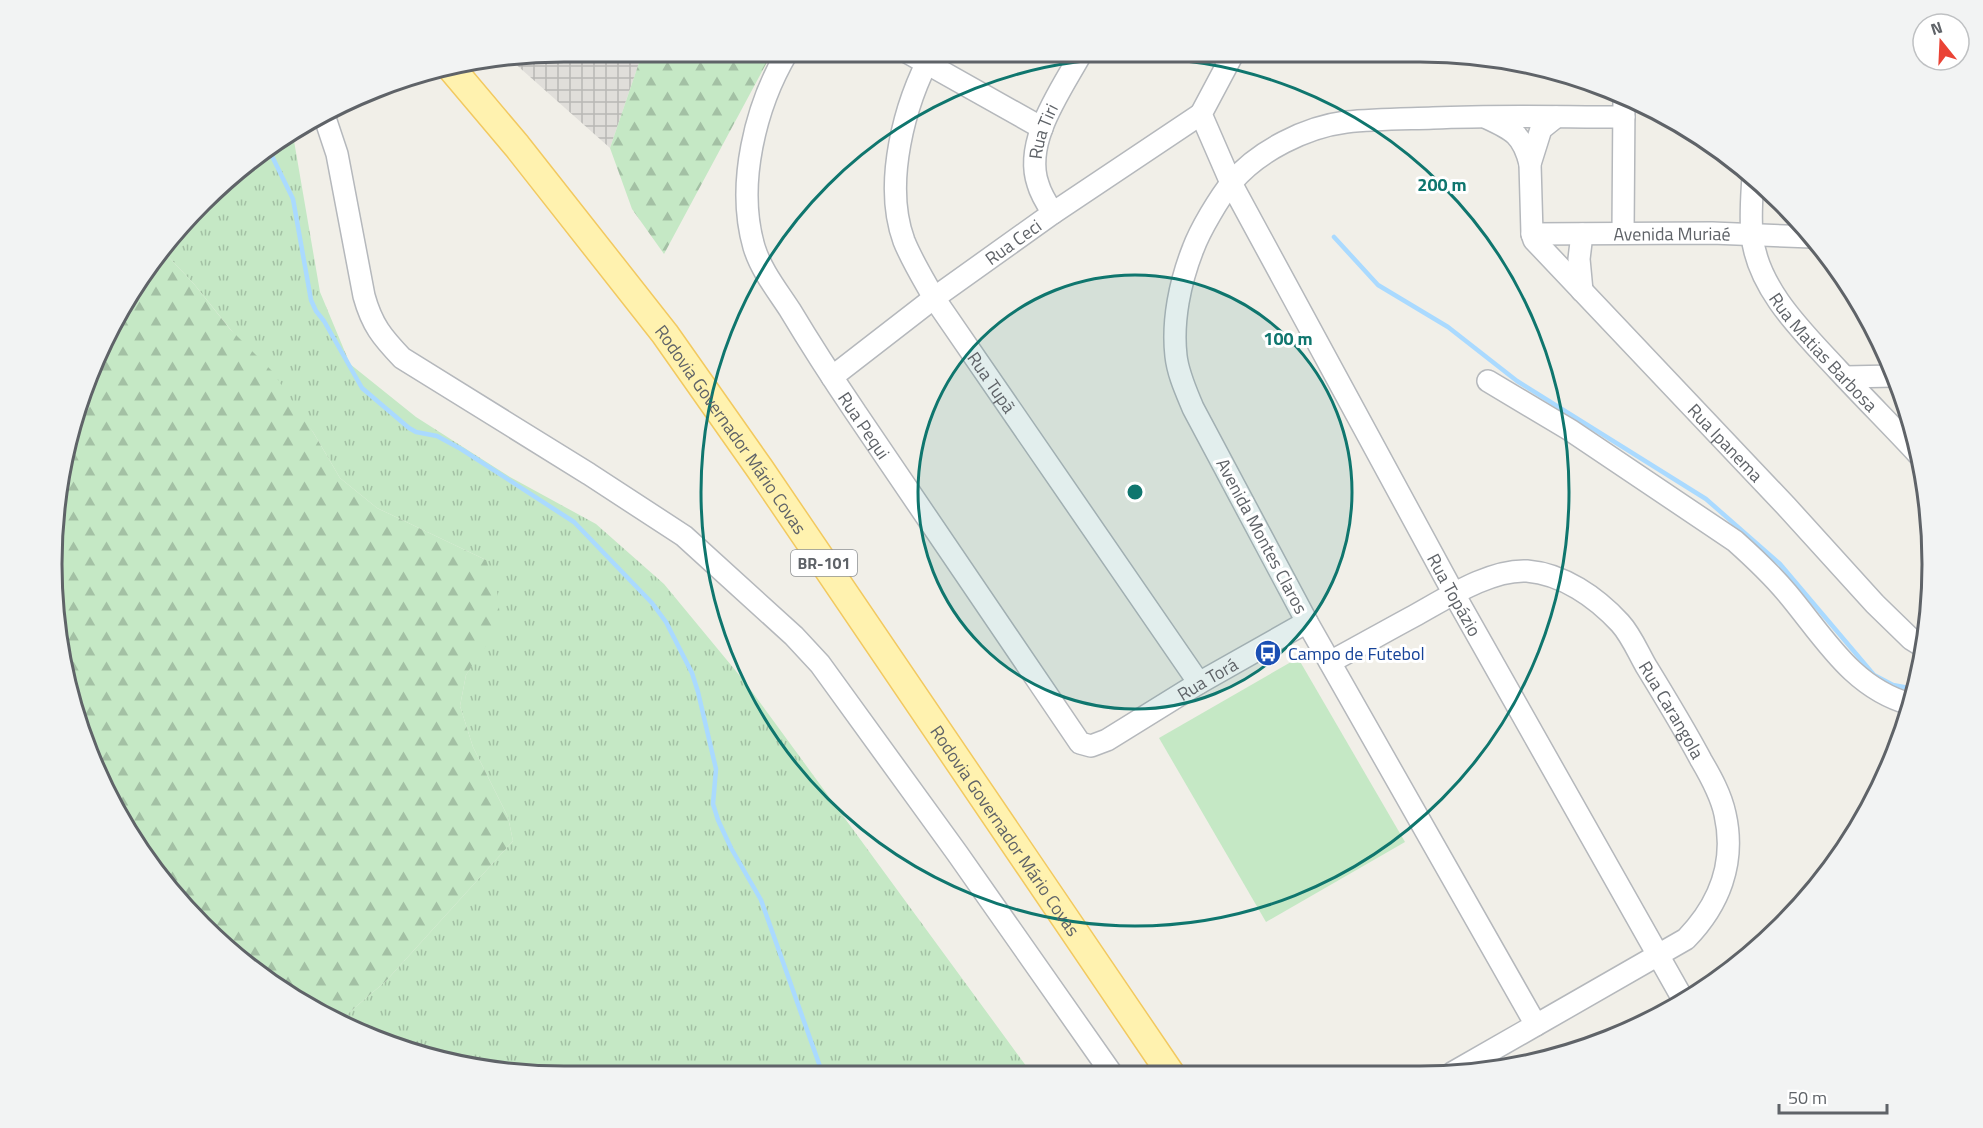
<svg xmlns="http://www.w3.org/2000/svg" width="1983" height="1128" font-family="'Titillium Web',sans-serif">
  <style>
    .industrial { fill: url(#industrial-grid) }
    .grass { fill: url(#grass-tufts) }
    .forest { fill: url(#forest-firs) }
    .garden { fill: #c5e8c5 }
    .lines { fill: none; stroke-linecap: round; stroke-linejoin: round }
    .stream { stroke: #aadaff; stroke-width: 4.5 }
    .minor-casing { stroke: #b5b8bc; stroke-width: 24 }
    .major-casing { stroke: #f2c960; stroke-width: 30 }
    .minor { stroke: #fff; stroke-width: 21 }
    .major { stroke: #fff2af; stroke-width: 27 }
    .ring { fill: none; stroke: #0f766e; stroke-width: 3 }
    .labels { text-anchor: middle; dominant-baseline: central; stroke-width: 6; stroke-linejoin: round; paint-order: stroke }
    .shield { fill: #fff; stroke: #8f9295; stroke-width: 1.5 }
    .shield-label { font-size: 16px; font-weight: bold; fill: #5f6368 }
    .street-label { font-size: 18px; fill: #5f6368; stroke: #fff }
    .transit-label { font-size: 18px; fill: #164399; stroke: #fff; text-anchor: start }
    .rim { fill: none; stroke: #5f6368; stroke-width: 3 }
    .centre { fill: #0f766e; stroke: #fff; stroke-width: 3 }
    .ring-label { font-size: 18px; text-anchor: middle; font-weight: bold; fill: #0f766e; stroke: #fff; stroke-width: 6; stroke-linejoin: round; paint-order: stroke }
  </style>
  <defs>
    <pattern id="industrial-grid" width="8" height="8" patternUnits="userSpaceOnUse" patternTransform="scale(1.5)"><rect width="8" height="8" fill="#e0deda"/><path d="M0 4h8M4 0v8" fill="none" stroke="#b9b8b5"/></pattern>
    <pattern id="grass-tufts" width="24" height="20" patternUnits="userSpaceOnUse" patternTransform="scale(1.5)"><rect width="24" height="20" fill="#c5e8c5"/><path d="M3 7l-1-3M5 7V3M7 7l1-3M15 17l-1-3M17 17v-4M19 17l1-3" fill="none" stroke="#a3c0a4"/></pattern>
    <pattern id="forest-firs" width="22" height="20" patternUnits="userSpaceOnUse" patternTransform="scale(1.5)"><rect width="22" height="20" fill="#c5e8c5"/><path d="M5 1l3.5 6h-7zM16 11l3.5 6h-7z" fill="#a3c0a4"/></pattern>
  </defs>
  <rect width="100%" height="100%" fill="#f1efe8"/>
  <!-- industrial -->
  <path class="industrial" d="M 564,51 L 643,51 L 610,148 L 511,60 Z"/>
  <!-- grass -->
  <path class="grass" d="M 293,135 L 320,292 L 350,364 L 416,417 L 510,477 L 596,524 L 664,584 L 745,682 L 1032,1074 L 531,1076 L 399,1050 L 338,1022 L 386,981 L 513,841 L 508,817 L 473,747 L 460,706 L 466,675 L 482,650 L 486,560 L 377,508 L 340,478 L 313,432 L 194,284 L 163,251 L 252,157 Z"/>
  <!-- forest -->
  <path class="forest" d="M 643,51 L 773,51 L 664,254 L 632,209 L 610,148 Z
    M 163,251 L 194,284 L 230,329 L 272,371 L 313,432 L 340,478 L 377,508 L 486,560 L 497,591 L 501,624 L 466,675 L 460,706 L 473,747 L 508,817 L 513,841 L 386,981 L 338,1022 L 307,1008 L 178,902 L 90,760 L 52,597 L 69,431 L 138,279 Z"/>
  <!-- garden -->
  <path class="garden" d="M 1298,658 L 1405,842 L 1266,922 L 1159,738 Z"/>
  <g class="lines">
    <!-- stream -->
    <path class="stream" d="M 268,148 L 293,199 L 311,300 L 316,311 L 324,321 L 362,388 L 409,428 L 416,432 L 437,436 L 461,449 L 574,522 L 652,603 L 666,622 L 692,673 L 698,692 L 716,769 L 713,804 L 718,820 L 731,848 L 761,900 L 823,1075
      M 1334,237 L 1378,285 L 1448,327 L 1517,381 L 1706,499 L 1780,564 L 1874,675 L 1893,685 L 1914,689"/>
    <defs>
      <g id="minor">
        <path id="s1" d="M 788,51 C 755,106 736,185 754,247 C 761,270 777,290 790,310 C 811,345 833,379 856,413 C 931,523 1006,633 1080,743 L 1091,746 L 1107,740 L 1199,683 L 1307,622"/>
        <path d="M 905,51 L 1042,128"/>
        <path id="s2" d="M 933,51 C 904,103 883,184 904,241 C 912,261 924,280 934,298 L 1199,683"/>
        <path id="s3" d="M 1234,52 L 1201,114 L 1231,183 L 1454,594 L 1684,1001"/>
        <path id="s4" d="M 1556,117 L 1541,129 L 1530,164 L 1532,234 L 1534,240 L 1786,506 L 1875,604 L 1911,639 L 1924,647"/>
        <path d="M 325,118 L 337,154 L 364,296 C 372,325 382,337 402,358 L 589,474 L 684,536 L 794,636 L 820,664 L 957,853 L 1112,1074"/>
        <path d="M 1487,118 C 1513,130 1523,135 1530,164"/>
        <path id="s5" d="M 1753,175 C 1752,195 1750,215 1752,235 C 1757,289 1804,333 1839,371 C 1865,399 1892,426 1918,454"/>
        <path id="s6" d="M 1053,213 C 1047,204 1041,195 1038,184 C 1023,141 1062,89 1082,52"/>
        <path d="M 1623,233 L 1624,98"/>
        <path id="s7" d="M 1532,234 L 1712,233 L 1812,237"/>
        <path d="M 1582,291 L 1579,259 L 1582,234"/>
        <path id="s8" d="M 832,377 L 934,298 L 1053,213 L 1201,114"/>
        <path d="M 1845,377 L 1894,376"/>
        <path d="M 1488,381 L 1570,430 L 1735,541 C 1754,558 1771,574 1787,593 C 1824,637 1852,688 1910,704"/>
        <path id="s9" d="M 1330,662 C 1358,647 1386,631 1414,616 C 1445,599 1490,569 1527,571 C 1563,574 1596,597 1620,623 C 1631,635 1638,652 1646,666 C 1665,697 1684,728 1701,760 C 1711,777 1721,795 1725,814 C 1736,863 1719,905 1686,939 L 1536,1025"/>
        <path d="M 1452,1073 L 1536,1025 L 1307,622 L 1193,408 C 1186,391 1178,374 1176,356 C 1172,321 1180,282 1193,249 C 1200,230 1219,198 1232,182 C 1258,151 1306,127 1346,122 C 1375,119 1404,119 1433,118 C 1496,115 1560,117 1624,117"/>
      </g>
      <g id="major">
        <path id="s10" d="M 452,69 L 517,146 L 665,334 L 760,469 L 1171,1074"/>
      </g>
    </defs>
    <!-- minor casing -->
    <use href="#minor" class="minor-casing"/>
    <!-- major casing -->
    <use href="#major" class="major-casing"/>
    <!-- minor -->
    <use href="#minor" class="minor"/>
    <!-- major -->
    <use href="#major" class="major"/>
  </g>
  <!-- distance rings -->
  <circle cx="1135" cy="492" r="217" fill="#0f766e" fill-opacity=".12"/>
  <g class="ring">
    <circle cx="1135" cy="492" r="217"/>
    <circle cx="1135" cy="492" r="434"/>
  </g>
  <!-- icons -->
  <defs>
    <symbol id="bus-disc" viewBox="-11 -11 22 22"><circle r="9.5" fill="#1a4fb4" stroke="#fff"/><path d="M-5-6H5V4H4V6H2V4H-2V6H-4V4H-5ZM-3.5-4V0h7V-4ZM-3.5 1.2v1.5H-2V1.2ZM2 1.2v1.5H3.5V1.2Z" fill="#fff"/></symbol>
  </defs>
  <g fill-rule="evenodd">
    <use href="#bus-disc" x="1253" y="638" width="30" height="30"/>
  </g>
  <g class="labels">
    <!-- shield labels -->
    <rect class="shield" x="791" y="550" width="66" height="26" rx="4.5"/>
    <g class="shield-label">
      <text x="824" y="563">BR-101</text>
    </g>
    <!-- street labels -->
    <g class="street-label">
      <text stroke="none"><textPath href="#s6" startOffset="87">Rua Tiri</textPath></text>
      <text stroke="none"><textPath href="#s7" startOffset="140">Avenida Muriaé</textPath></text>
      <text stroke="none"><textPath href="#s8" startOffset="226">Rua Ceci</textPath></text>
      <text stroke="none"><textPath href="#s5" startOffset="200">Rua Matias Barbosa</textPath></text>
      <text stroke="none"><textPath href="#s2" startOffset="364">Rua Tupã</textPath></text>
      <text stroke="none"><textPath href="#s1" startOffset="414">Rua Pequi</textPath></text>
      <text stroke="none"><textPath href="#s10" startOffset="456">Rodovia Governador Mário Covas</textPath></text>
      <text stroke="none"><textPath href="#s4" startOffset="411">Rua Ipanema</textPath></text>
      <text transform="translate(1262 536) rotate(62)">Avenida Montes Claros</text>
      <text stroke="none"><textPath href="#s3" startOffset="614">Rua Topázio</textPath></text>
      <text stroke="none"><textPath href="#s1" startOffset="944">Rua Torá</textPath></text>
      <text stroke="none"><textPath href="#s9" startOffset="429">Rua Carangola</textPath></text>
      <text stroke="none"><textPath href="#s10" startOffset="942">Rodovia Governador Mário Covas</textPath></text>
    </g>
    <!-- transit labels -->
    <g class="transit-label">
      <text x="1288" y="653">Campo de Futebol</text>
    </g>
  </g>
  <!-- crop -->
  <path d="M0 0H1983V1128H0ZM564 62H1420A502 502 0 0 1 1922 564V564A502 502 0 0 1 1420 1066H564A502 502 0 0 1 62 564V564A502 502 0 0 1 564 62Z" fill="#f2f3f3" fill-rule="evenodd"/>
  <path class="rim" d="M564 62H1420A502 502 0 0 1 1922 564V564A502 502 0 0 1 1420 1066H564A502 502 0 0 1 62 564V564A502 502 0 0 1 564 62Z"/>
  <circle cx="1135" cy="492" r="9" class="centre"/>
  <g class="ring-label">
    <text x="1442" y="191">200 m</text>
    <text x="1288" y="345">100 m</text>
  </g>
  <!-- north arrow -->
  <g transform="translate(1941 42) rotate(342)"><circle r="28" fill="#ffffff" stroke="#bfc1c3" stroke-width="1.5"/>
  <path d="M0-4.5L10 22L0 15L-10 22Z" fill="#ea4335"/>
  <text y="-9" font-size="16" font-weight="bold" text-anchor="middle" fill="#5f6368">N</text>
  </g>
  <!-- scale -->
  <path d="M1779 1104v9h108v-9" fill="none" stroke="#5f6368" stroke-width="3"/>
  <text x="1788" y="1104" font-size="18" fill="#5f6368" stroke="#ffffff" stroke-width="4.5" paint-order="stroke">50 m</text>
</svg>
